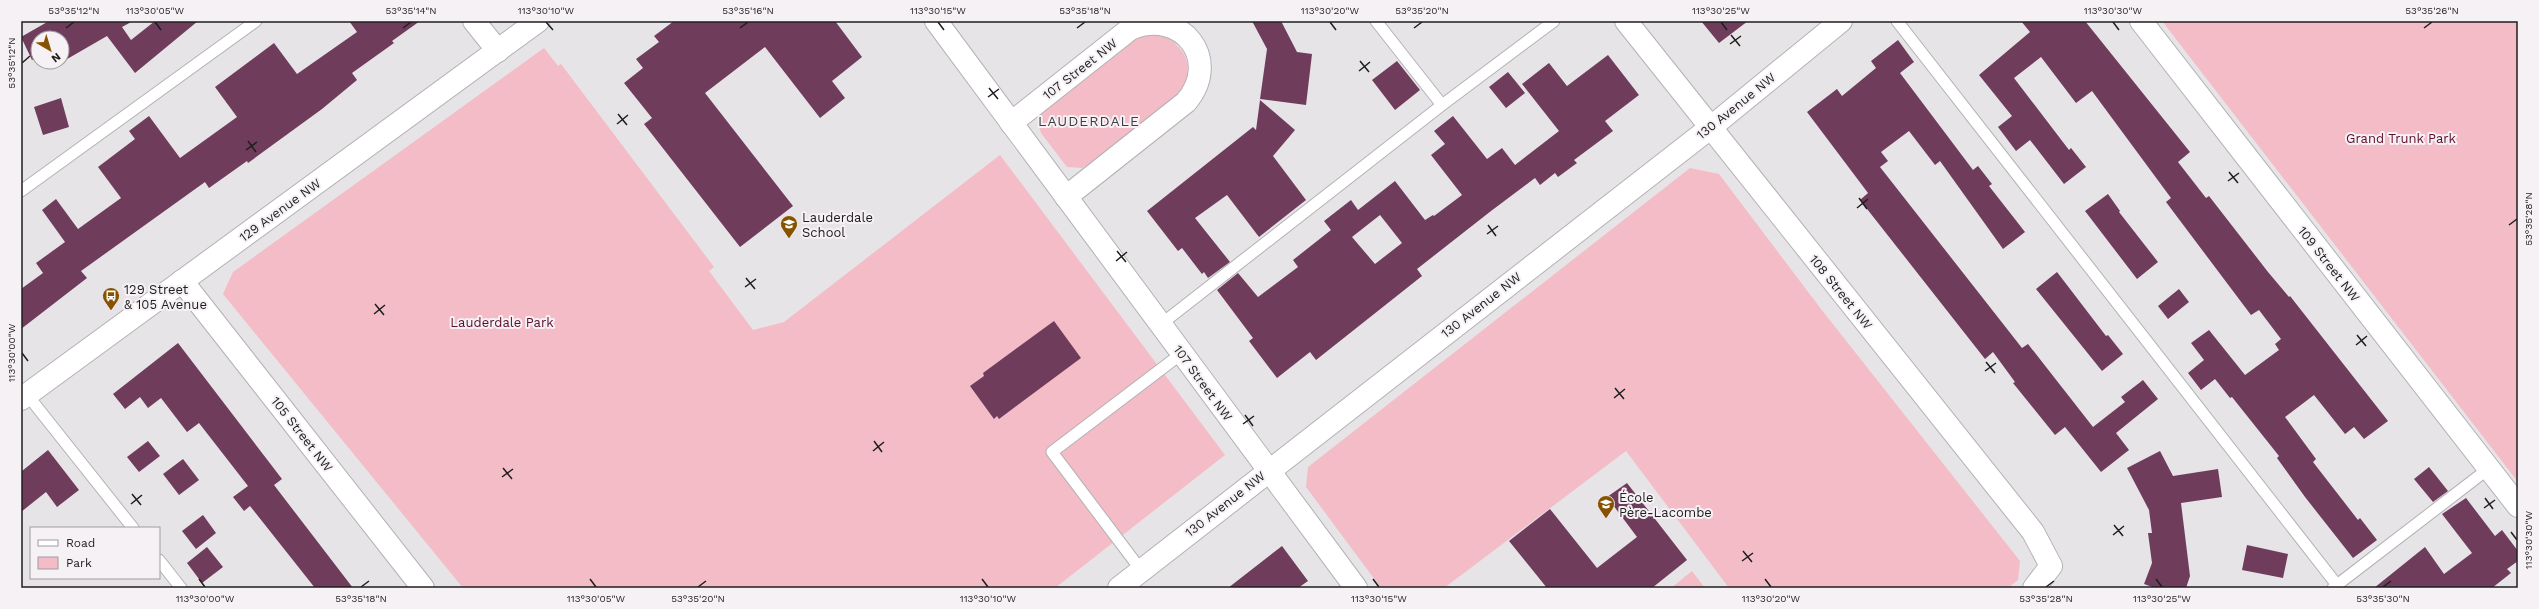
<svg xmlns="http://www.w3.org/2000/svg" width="2539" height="609" font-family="'Work Sans',sans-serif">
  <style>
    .green { fill: #f3bcc7 }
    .building { fill: #6f3c5c; fill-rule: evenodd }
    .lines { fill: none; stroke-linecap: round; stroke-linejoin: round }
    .service-casing { stroke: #b4b1b5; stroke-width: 13 }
    .minor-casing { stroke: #b4b1b5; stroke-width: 24 }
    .tertiary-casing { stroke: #b4b1b5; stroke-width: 24 }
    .service { stroke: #fff; stroke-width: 11 }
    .minor { stroke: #fff; stroke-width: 22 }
    .tertiary { stroke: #fff; stroke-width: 22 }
    .ticks { fill: none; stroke: #1f1e1f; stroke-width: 1.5 }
    .labels { text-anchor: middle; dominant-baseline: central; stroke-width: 4; stroke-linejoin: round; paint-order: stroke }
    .street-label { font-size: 13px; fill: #1f1e1f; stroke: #f5f1f5 }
    .park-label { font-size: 13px; fill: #5e0e2b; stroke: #f5f1f5 }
    .poi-label { font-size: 13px; fill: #1f1e1f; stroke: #f5f1f5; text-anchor: start }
    .neighbourhood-label { font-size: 14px; letter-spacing: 1px; fill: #403d40; stroke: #f5f1f5 }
    .neatline { fill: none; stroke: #1f1e1f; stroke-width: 1.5 }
    .ticks-label { font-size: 10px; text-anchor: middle; fill: #1f1e1f }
  </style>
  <rect width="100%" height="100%" fill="#e7e4e8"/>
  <!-- green -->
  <path class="green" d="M 2162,21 L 2518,21 L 2518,482 Z
    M 1164,34 C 1188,53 1190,59 1186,89 L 1089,164 L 1082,168 L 1067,167 L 1041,133 L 1039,127 L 1041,114 L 1139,35 Z
    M 544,48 L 558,66 L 561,64 L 714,267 L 709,271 L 753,330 L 784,322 L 1000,155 L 1225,455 L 1055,588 L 463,588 L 223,294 L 233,272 Z
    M 1690,168 L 1719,174 L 1821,309 L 2020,561 L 2018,580 L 2008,588 L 1729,588 L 1626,451 L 1444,588 L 1381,588 L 1306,487 L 1308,467 Z
    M 1692,571 L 1705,588 L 1671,588 Z"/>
  <!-- building -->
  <path class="building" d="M 49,21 L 133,21 L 122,27 L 131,40 L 155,21 L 198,21 L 135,73 L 107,36 L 62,62 L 62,38 L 38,38 L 38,57 L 32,60 L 21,37 Z
    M 349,21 L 420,21 L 392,41 L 394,43 L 352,73 L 357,80 L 322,109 L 248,163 L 247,161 L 209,188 L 205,182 L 81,271 L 87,278 L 21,329 L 21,289 L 43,273 L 36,263 L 65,242 L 42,210 L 56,199 L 78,229 L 121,198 L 98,167 L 135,139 L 129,131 L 149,116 L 180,158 L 237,117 L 215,87 L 274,43 L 297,74 L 357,32 Z
    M 674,21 L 835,21 L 862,57 L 832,81 L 845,98 L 820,118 L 765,47 L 705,93 L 793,206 L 740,247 L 644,124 L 652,118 L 624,83 L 643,68 L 636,59 L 659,42 L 654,36 Z
    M 1252,21 L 1281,21 L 1297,52 L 1312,54 L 1306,105 L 1260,99 L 1267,49 Z
    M 1701,21 L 1748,21 L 1719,43 Z
    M 2021,21 L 2085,21 L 2190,152 L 2178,162 L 2206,198 L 2209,196 L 2268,272 L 2289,297 L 2290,296 L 2388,421 L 2364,439 L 2354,427 L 2345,434 L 2314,395 L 2285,417 L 2316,459 L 2313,462 L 2358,520 L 2360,518 L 2377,540 L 2353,558 L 2305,497 L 2277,458 L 2279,456 L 2232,397 L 2230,398 L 2215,379 L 2201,390 L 2188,373 L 2204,360 L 2191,343 L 2209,330 L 2245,375 L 2279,350 L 2275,344 L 2281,339 L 2259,310 L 2251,315 L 2166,202 L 2171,198 L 2092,91 L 2076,103 L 2041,57 L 2014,78 L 2069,150 L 2071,148 L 2086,167 L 2064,184 L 2030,140 L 2016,151 L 1998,127 L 2012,116 L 1979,75 L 2030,32 Z
    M 1898,40 L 1914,62 L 1900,73 L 1973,170 L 1978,166 L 1992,184 L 1989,186 L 2025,232 L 2003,249 L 1940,161 L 1935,165 L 1909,131 L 1881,152 L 1888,161 L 1880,167 L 2022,348 L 2028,344 L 2093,427 L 2125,402 L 2121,397 L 2143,380 L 2158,399 L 2116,433 L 2129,450 L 2101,472 L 2065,427 L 2055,435 L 2013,383 L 2015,382 L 1993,352 L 1985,359 L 1860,200 L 1868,193 L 1807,112 L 1837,89 L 1842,96 L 1876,68 L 1871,61 Z
    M 1608,55 L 1639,95 L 1605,121 L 1613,131 L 1574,160 L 1577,163 L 1558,177 L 1555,173 L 1540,185 L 1535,178 L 1491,211 L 1417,269 L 1422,276 L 1316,360 L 1310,352 L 1277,378 L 1249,341 L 1253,338 L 1217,290 L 1238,273 L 1258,297 L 1298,267 L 1293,260 L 1331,230 L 1324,221 L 1351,200 L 1358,210 L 1395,181 L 1425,220 L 1433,215 L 1434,216 L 1462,195 L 1431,155 L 1445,144 L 1434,131 L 1453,116 L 1487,159 L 1502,148 L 1515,165 L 1559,131 L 1522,84 L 1549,63 L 1567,86 ZM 1380,215 L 1402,243 L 1375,264 L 1352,237 Z
    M 1397,61 L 1420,90 L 1395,110 L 1372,80 Z
    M 1508,72 L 1525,93 L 1506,108 L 1489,87 Z
    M 61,98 L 69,127 L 43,135 L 34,107 Z
    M 1260,100 L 1295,130 L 1273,156 L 1306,200 L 1259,237 L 1227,195 L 1195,218 L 1230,262 L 1208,278 L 1204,272 L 1202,274 L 1182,248 L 1178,251 L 1147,211 L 1253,127 L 1256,130 Z
    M 2108,194 L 2120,211 L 2119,212 L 2158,262 L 2137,279 L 2085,211 Z
    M 2057,272 L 2106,336 L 2108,335 L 2123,354 L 2102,371 L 2036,289 Z
    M 2179,289 L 2189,302 L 2168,319 L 2158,306 Z
    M 1054,321 L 1081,358 L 999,419 L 997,416 L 994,419 L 970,386 L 984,376 L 983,373 Z
    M 178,343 L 282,479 L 274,485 L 353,588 L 315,588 L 250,506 L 244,511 L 233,497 L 248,486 L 199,423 L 187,432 L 161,398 L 148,408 L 140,397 L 125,409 L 113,394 Z
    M 148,441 L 160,456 L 139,472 L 127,457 Z
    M 48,450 L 79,490 L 57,507 L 46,492 L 21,512 L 22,471 Z
    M 2160,451 L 2173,476 L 2218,469 L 2222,497 L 2181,503 L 2190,576 L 2186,588 L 2155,588 L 2144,584 L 2152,563 L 2148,533 L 2152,533 L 2149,510 L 2127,468 Z
    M 183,459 L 199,480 L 179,495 L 163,474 Z
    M 2429,467 L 2448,491 L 2433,502 L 2414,479 Z
    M 1627,483 L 1687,560 L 1652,588 L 1547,588 L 1509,541 L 1550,509 L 1597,568 L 1637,537 L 1607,497 Z
    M 2466,498 L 2495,536 L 2502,530 L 2518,551 L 2518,561 L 2507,569 L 2511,573 L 2492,588 L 2374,588 L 2425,547 L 2444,574 L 2472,553 L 2442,514 Z
    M 203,515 L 216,533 L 196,549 L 182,531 Z
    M 2247,545 L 2288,554 L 2283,578 L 2242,570 Z
    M 1282,546 L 1308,581 L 1298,588 L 1228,588 Z
    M 207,547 L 223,567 L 202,583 L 187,563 Z"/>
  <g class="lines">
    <defs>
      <path id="service" d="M 1376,21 L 1442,105
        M 1897,21 L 2337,585
        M 21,191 L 256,21
        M 1160,325 L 1442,105 L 1554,21
        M 25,392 L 133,528
        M 159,560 L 181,588
        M 1141,570 L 1052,452 L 1181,354
        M 2333,588 L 2488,469"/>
      <path id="minor" d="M 474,21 L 498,51
        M 1626,21 L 2033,532 L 2051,566 L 2034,588
        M 2141,21 L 2518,506
        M 1011,123 L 1130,29 C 1182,7 1222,60 1186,102 L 1066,197
        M 182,281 L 423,588
        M 1119,588 L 1710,128 L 1841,21"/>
      <path id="tertiary" d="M 936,21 L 1356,588
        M 21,399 L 538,21"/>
    </defs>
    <!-- service casing -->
    <use href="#service" class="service-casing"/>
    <!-- minor casing -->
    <use href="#minor" class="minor-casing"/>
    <!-- tertiary casing -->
    <use href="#tertiary" class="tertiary-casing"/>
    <!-- service -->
    <use href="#service" class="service"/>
    <!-- minor -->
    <use href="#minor" class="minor"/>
    <!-- tertiary -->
    <use href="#tertiary" class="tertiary"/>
  </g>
  <!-- ticks -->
  <path class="ticks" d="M 155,22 L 161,30M 546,22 L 553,30M 938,22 L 944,30M 1330,22 L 1336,30M 1721,22 L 1727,30M 2113,22 L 2119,30M 66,28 L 74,22M 403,28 L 411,22M 740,28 L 748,22M 1077,28 L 1085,22M 1414,28 L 1422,22M 2424,28 L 2432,22M 1731,35 L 1740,46M 1730,44 L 1741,36M 1360,61 L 1369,72M 22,63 L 30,56M 1359,71 L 1370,62M 989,88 L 998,99M 988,97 L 999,89M 618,114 L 627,125M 617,124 L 628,115M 248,141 L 256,152M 246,150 L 257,142M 2229,172 L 2238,183M 2228,181 L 2239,173M 1859,198 L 1867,209M 1857,208 L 1868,199M 1488,225 L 1496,236M 2509,225 L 2517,219M 1487,234 L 1498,226M 1117,251 L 1126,262M 1116,261 L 1127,252M 746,278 L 755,289M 745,287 L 756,279M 375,304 L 384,315M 374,314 L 385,305M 2357,335 L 2366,346M 2356,345 L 2367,336M 22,353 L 28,361M 1986,362 L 1995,373M 1985,371 L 1996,363M 1615,388 L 1624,399M 1614,398 L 1625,389M 1245,415 L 1253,426M 1243,424 L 1254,416M 874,441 L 882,452M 873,451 L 884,442M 503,468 L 512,479M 502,477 L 513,469M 132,494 L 141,505M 2485,498 L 2493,509M 131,504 L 142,495M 2484,508 L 2495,500M 2114,525 L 2123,536M 2511,532 L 2517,540M 2113,535 L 2124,526M 1743,551 L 1752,562M 1742,561 L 1753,553M 199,579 L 205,587M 590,579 L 596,587M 982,579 L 988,587M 1373,579 L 1379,587M 1765,579 L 1771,587M 2156,579 L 2162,587M 361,587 L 369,581M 698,587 L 706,581M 2046,587 L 2054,581M 2383,587 L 2391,581"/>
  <!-- icons -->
  <defs>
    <symbol id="school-pin" viewBox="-11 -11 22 30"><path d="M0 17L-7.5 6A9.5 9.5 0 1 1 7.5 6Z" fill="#875300" stroke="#f5f1f5"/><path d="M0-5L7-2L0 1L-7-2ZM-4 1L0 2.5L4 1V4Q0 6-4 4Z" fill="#fff"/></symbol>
    <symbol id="bus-pin" viewBox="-11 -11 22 30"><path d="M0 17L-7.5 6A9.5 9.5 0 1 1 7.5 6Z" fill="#875300" stroke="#f5f1f5"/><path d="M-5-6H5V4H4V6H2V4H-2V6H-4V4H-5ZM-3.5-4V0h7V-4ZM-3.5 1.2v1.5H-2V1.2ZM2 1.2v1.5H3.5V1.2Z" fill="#fff"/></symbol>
  </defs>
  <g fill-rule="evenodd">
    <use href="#school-pin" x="779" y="214" width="20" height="27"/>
    <use href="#bus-pin" x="101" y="286" width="20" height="27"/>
    <use href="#school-pin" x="1596" y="494" width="20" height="27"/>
  </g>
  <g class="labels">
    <!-- street labels -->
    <g class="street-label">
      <text transform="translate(1080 69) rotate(-38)">107 Street NW</text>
      <text transform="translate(1736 106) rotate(-39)">130 Avenue NW</text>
      <text transform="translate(280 210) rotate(-36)">129 Avenue NW</text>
      <text transform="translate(2329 264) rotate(52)">109 Street NW</text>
      <text transform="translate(1841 292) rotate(51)">108 Street NW</text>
      <text transform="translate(1481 305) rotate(-38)">130 Avenue NW</text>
      <text transform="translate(1203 383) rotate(54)">107 Street NW</text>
      <text transform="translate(302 434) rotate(52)">105 Street NW</text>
      <text transform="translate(1225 504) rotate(-38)">130 Avenue NW</text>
    </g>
    <!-- park labels -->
    <g class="park-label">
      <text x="2401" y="138">Grand Trunk Park</text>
      <text x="502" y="322">Lauderdale Park</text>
    </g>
    <!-- poi labels -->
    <g class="poi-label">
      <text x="802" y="217">Lauderdale<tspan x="802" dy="15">School</tspan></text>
      <text x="124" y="289">129 Street<tspan x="124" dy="15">&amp; 105 Avenue</tspan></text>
      <text x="1619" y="497">École<tspan x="1619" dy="15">Père-Lacombe</tspan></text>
    </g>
    <!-- neighbourhood labels -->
    <g class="neighbourhood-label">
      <text x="1089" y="121">LAUDERDALE</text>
    </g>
  </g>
  <!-- border -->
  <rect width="2539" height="609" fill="none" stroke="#f5f1f5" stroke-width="44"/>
  <!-- legend -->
  <rect x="30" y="527" width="130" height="52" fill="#f5f1f5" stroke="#9f9d9f"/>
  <rect x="38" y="540" width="20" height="6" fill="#ffffff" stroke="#9f9d9f"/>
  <text x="66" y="547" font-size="12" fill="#1f1e1f">Road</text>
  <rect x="38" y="557" width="20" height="12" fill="#f3bcc7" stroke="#9f9d9f"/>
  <text x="66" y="567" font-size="12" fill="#1f1e1f">Park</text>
  <!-- north arrow -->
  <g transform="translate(50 50) rotate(142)"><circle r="19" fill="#f5f1f5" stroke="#9f9d9f"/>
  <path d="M0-3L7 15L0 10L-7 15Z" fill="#875300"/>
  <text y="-6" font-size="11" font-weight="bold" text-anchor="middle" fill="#1f1e1f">N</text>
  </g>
  <rect x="22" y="22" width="2495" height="565" class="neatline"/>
  <g class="ticks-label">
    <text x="74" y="14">53°35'12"N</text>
    <text x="155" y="14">113°30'05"W</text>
    <text x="411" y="14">53°35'14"N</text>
    <text x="546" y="14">113°30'10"W</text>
    <text x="748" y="14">53°35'16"N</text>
    <text x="938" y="14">113°30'15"W</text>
    <text x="1085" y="14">53°35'18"N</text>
    <text x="1330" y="14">113°30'20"W</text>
    <text x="1422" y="14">53°35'20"N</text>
    <text x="1721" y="14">113°30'25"W</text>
    <text x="2113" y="14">113°30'30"W</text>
    <text x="2432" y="14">53°35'26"N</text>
    <text transform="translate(11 63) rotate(-90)" y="4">53°35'12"N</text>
    <text transform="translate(2528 219) rotate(-90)" y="4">53°35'28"N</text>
    <text transform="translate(11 353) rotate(-90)" y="4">113°30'00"W</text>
    <text transform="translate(2528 540) rotate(-90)" y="4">113°30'30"W</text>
    <text x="205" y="602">113°30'00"W</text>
    <text x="361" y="602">53°35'18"N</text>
    <text x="596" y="602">113°30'05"W</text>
    <text x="698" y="602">53°35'20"N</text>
    <text x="988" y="602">113°30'10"W</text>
    <text x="1379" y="602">113°30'15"W</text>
    <text x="1771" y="602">113°30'20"W</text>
    <text x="2046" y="602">53°35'28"N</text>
    <text x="2162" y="602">113°30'25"W</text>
    <text x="2383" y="602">53°35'30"N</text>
  </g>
</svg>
